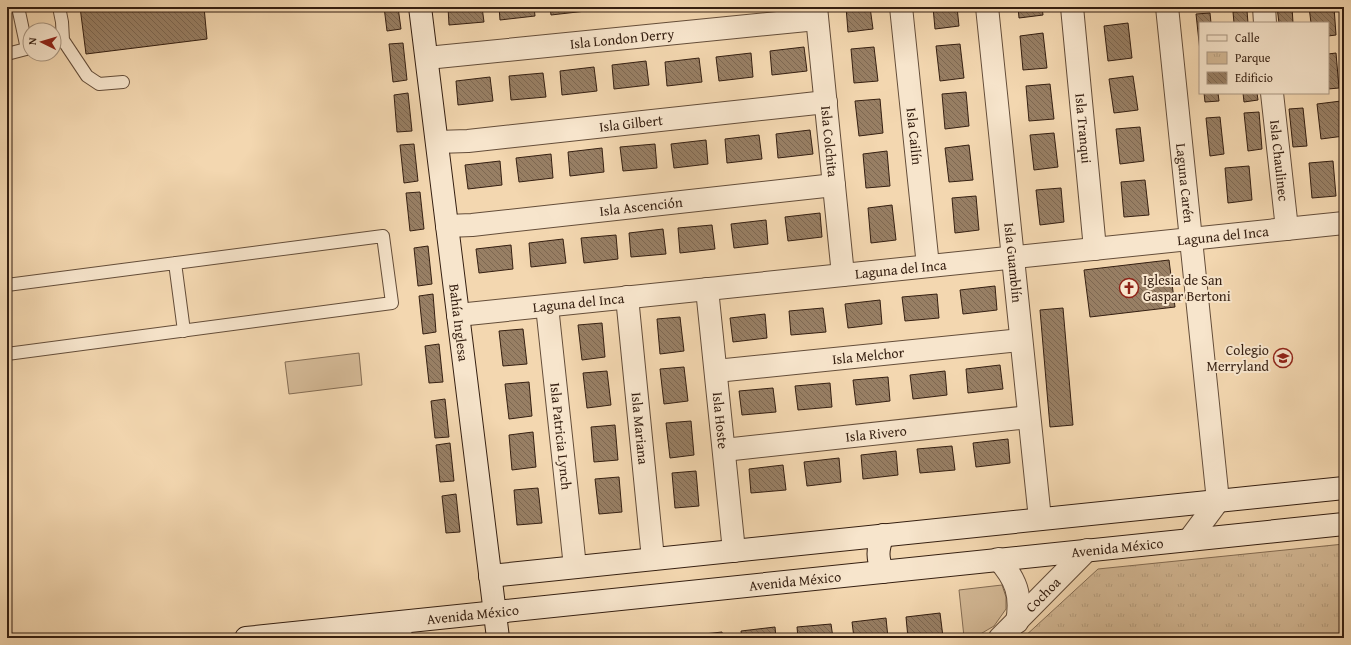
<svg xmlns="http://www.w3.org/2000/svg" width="1351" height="645" font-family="'Gentium Book Plus',serif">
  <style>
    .green { fill: #d3b895; stroke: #846c53 }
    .park { fill: url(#park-tufts); stroke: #846c53 }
    .building { fill: url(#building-back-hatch); stroke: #351f11 }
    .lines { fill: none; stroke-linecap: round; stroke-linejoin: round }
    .lane-casing { stroke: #644d39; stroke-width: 14 }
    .street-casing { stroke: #644d39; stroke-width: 24 }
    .secondary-casing { stroke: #351f11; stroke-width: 24 }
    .lane { stroke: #f7e5cc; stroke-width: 12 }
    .street { stroke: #f7e5cc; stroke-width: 22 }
    .secondary { stroke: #f7e5cc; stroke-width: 22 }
    .labels { text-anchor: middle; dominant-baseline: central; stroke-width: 4; stroke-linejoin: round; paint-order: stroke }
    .street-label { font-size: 14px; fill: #351f11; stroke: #f7e5cc }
    .poi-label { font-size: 14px; fill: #351f11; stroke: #f7e5cc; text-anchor: start }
  </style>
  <defs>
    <pattern id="park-tufts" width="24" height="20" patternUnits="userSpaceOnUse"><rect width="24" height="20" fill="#d3b895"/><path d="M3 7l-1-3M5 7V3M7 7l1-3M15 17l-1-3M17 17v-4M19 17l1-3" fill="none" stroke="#b69e7f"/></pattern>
    <pattern id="building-back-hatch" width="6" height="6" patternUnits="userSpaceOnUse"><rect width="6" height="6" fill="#987f64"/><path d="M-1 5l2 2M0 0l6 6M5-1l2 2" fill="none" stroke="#7d6751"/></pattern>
  </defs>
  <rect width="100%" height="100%" fill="#f3d7b0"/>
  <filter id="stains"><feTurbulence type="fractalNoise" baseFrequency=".005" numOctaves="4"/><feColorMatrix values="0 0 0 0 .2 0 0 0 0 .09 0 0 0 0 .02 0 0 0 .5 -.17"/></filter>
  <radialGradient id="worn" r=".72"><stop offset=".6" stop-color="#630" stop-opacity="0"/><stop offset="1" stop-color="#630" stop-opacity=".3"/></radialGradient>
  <!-- green -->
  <path class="green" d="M 359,353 L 362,385 L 289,394 L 285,362 Z
    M 1002,585 L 1006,597 L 1006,609 L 994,626 L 977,636 L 964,637 L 959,590 Z"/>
  <!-- park -->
  <path class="park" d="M 1344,544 L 1344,638 L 1023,638 L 1098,569 Z"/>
  <!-- building -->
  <path class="building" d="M 80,7 L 204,7 L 207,39 L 86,54 Z
    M 384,7 L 398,7 L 401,29 L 387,31 Z
    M 448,7 L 482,7 L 484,22 L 449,25 Z
    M 499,7 L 534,7 L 535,16 L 500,20 Z
    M 550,7 L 585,7 L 586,11 L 551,15 Z
    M 846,7 L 870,7 L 873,29 L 848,32 Z
    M 933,7 L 957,7 L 959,26 L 935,29 Z
    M 1018,7 L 1042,7 L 1043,15 L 1019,18 Z
    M 1277,7 L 1292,7 L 1293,23 L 1279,23 Z
    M 1309,7 L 1334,7 L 1336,35 L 1328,36 L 1328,23 L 1311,23 Z
    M 1247,11 L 1248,23 L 1234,23 L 1233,12 Z
    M 1210,13 L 1211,23 L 1200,23 L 1200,51 L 1196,14 Z
    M 1128,23 L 1132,58 L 1108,61 L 1104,26 Z
    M 1043,33 L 1047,68 L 1023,70 L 1020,36 Z
    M 403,43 L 407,80 L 393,82 L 389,44 Z
    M 960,44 L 964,78 L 940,81 L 936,46 Z
    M 804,47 L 807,71 L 772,75 L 770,51 Z
    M 874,47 L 878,81 L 854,83 L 851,49 Z
    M 751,53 L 753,77 L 719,81 L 716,57 Z
    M 1336,53 L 1339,88 L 1328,89 L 1328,54 Z
    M 699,58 L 702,82 L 667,86 L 665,62 Z
    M 646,61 L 649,85 L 614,89 L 612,65 Z
    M 594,67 L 597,91 L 562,95 L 560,71 Z
    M 543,73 L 546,97 L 511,100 L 509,76 Z
    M 1133,76 L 1138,110 L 1114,113 L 1109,79 Z
    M 490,77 L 493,101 L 458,105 L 456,81 Z
    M 1050,84 L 1054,119 L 1029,121 L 1026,86 Z
    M 966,92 L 969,126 L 945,129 L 942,94 Z
    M 408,93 L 412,131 L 397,132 L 394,95 Z
    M 1204,93 L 1218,93 L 1219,101 L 1205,102 Z
    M 1243,93 L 1257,93 L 1258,100 L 1244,102 Z
    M 880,99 L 883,133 L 859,136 L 855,101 Z
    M 1341,101 L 1344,136 L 1321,139 L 1317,104 Z
    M 1303,108 L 1307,146 L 1293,147 L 1289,109 Z
    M 1259,112 L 1262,149 L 1248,151 L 1244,113 Z
    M 1220,117 L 1224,154 L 1210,156 L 1206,118 Z
    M 1140,127 L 1144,161 L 1120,164 L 1116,129 Z
    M 810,130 L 813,154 L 778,158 L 776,134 Z
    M 1054,133 L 1058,167 L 1034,170 L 1030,135 Z
    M 759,135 L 762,159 L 727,163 L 725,139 Z
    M 706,140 L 708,164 L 674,168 L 671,144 Z
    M 414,144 L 418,181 L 404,183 L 400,145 Z
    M 655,144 L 657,168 L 623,171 L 620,147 Z
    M 969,145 L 973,180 L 949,182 L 945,148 Z
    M 602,148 L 604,172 L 570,176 L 568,152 Z
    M 887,151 L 890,186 L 866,188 L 863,154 Z
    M 551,154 L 553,178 L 519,182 L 516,158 Z
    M 500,161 L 502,185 L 468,189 L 465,165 Z
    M 1333,161 L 1336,196 L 1312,198 L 1309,163 Z
    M 1249,166 L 1252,200 L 1228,203 L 1225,168 Z
    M 1145,180 L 1149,215 L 1124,217 L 1121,182 Z
    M 1061,188 L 1064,222 L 1040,225 L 1036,190 Z
    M 420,192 L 424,229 L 410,231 L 406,193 Z
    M 976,196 L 979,230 L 955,233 L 952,198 Z
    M 892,205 L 896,240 L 871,243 L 868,208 Z
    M 820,213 L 822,237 L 788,241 L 785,217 Z
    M 766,220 L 768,244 L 734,248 L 731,224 Z
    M 712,225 L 715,249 L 680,253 L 678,228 Z
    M 663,229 L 666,254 L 631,257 L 629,233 Z
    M 616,235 L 618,259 L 584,263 L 581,238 Z
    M 563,239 L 566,263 L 531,267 L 529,243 Z
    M 511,245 L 513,269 L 479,273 L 476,249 Z
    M 428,246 L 432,284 L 418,286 L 414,248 Z
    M 1169,260 L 1175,307 L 1090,317 L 1084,270 Z
    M 995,286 L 997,310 L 963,314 L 960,290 Z
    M 433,294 L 436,332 L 423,334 L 419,296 Z
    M 937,294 L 939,318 L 905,321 L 902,297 Z
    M 880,300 L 882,324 L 848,328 L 845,304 Z
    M 823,308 L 826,332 L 791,335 L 789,311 Z
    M 1063,308 L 1073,425 L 1050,427 L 1040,310 Z
    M 765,314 L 767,338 L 733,342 L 730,318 Z
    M 680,317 L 684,351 L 660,354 L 657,319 Z
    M 602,323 L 605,357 L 582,360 L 578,325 Z
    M 523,329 L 527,364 L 503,366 L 499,331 Z
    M 439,344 L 443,382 L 429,383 L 425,346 Z
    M 1000,365 L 1003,389 L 968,393 L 966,369 Z
    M 684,367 L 688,401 L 664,404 L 660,369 Z
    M 607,371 L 611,405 L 587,408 L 583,373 Z
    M 945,371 L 947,395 L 913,399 L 910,375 Z
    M 888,377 L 890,401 L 856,405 L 853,380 Z
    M 529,382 L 532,416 L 509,419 L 505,384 Z
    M 830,383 L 832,407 L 798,410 L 795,386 Z
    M 773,388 L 776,412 L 742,415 L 739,391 Z
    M 445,399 L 449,437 L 435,438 L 431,401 Z
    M 691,421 L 694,455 L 670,458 L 666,423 Z
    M 615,425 L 618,460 L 594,462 L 591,427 Z
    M 533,432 L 536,467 L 512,470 L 509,435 Z
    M 1008,439 L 1010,463 L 976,467 L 973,443 Z
    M 450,443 L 454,481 L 440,482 L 436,445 Z
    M 952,446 L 955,470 L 920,473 L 917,449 Z
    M 896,451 L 898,475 L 863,479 L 861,455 Z
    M 839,458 L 841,482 L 807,486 L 804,462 Z
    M 783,465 L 786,490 L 751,493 L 749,469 Z
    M 696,471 L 699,506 L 675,508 L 672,473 Z
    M 619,477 L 622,512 L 599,514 L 595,479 Z
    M 538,488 L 542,523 L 517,525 L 514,490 Z
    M 456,494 L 460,532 L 446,533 L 442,496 Z
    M 940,613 L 943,637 L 908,638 L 906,617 Z
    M 886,618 L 888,638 L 854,638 L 852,622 Z
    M 831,624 L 833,638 L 798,638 L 797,627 Z
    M 775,627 L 776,638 L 742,638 L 741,631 Z
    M 722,632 L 723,638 L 688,638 L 687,636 Z"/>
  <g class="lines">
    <defs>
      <path id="lane" d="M 18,7 L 27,49
        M 59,7 L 62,22 L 63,40 L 87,76 L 99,84 L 123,82
        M 7,54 L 30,48
        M 175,263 L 184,331
        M 7,285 L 383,236 L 392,303 L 7,354
        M 404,622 L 406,638"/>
      <g id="street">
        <path id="s1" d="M 816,7 L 843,275"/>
        <path id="s2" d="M 901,7 L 928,266"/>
        <path id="s3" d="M 987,7 L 1040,519"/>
        <path id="s4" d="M 1072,7 L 1095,249"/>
        <path id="s5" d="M 1167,7 L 1218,501 L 1189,540"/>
        <path d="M 1264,7 L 1265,23"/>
        <path id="s6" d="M 427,58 L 817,19"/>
        <path id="s7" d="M 1272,93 L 1287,229"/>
        <path id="s8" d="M 437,142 L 468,141 L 826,102"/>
        <path id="s9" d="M 447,226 L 472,225 L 834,185"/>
        <path id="s10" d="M 707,289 L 734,551"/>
        <path id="s11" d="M 627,297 L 653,559"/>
        <path id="s12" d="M 547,306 L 575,567"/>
        <path id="s13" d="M 458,315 L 1344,223"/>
        <path id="s14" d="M 716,371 L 1021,340"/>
        <path id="s15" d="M 724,450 L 1029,417"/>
        <path d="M 998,559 C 1016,579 1022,595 1017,622"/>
        <path id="s16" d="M 1000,638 L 1087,550"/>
      </g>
      <g id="secondary">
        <path id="s17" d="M 420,7 L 498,638"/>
        <path d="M 883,535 C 877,550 877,558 883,572"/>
        <path d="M 490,576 L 1344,488"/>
        <path id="s18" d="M 246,638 L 1344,524"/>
      </g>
    </defs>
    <!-- lane casing -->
    <use href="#lane" class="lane-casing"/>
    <!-- street casing -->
    <use href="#street" class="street-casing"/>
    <!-- secondary casing -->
    <use href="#secondary" class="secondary-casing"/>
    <!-- lane -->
    <use href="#lane" class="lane"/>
    <!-- street -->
    <use href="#street" class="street"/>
    <!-- secondary -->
    <use href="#secondary" class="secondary"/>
  </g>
  <!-- icons -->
  <defs>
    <symbol id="church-ring" viewBox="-11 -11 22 22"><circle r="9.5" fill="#f7e5cc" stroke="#8f2418" stroke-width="1.5"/><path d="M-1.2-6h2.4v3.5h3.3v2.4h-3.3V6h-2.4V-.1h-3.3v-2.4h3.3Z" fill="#8f2418"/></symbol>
    <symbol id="school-ring" viewBox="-11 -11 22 22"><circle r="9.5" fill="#f7e5cc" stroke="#8f2418" stroke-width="1.5"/><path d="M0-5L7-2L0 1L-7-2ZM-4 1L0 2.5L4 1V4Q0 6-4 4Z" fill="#8f2418"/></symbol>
  </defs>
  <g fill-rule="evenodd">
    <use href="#church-ring" x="1118" y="277" width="22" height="22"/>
    <use href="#school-ring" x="1272" y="347" width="22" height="22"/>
  </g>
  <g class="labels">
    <!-- street labels -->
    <g class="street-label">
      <text stroke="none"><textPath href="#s6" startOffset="196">Isla London Derry</textPath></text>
      <text stroke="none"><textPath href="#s8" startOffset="195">Isla Gilbert</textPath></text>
      <text stroke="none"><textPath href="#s4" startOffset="122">Isla Tranqui</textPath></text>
      <text stroke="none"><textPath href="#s2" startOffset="130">Isla Cailín</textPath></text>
      <text stroke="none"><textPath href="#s1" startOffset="135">Isla Colchita</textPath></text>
      <text stroke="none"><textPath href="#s7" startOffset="68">Isla Chaulinec</textPath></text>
      <text stroke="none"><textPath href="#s5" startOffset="177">Laguna Carén</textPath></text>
      <text stroke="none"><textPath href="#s9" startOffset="195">Isla Ascención</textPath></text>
      <text stroke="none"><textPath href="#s13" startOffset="769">Laguna del Inca</textPath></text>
      <text stroke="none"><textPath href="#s3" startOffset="257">Isla Guamblín</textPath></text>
      <text stroke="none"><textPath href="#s13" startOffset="445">Laguna del Inca</textPath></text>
      <text stroke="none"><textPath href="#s13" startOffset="121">Laguna del Inca</textPath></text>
      <text stroke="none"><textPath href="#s17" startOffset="318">Bahía Inglesa</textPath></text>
      <text stroke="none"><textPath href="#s14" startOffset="153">Isla Melchor</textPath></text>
      <text stroke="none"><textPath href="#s10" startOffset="132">Isla Hoste</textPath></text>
      <text stroke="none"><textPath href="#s11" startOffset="132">Isla Mariana</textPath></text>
      <text stroke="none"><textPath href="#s15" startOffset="153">Isla Rivero</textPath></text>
      <text stroke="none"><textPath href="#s12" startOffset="131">Isla Patricia Lynch</textPath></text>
      <text stroke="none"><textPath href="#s18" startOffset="876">Avenida México</textPath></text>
      <text stroke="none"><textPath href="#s18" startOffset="552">Avenida México</textPath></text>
      <text stroke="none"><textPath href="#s16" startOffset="61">Cochoa</textPath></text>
      <text stroke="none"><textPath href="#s18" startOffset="228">Avenida México</textPath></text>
    </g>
    <!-- poi labels -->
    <g class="poi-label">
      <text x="1143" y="280">Iglesia de San<tspan x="1143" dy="16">Gaspar Bertoni</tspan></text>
      <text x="1269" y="350" text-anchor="end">Colegio<tspan x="1269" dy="16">Merryland</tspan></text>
    </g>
  </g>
  <!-- margin -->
  <rect width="1351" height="645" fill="none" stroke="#f3d7b0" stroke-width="24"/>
  <rect x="8" y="8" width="1335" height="629" fill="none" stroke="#351f11" stroke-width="2"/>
  <rect x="12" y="12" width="1327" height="621" fill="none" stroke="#351f11"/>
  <!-- legend -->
  <rect x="1199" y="22" width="130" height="72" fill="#f7e5cc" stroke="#a99681"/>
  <rect x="1207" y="35" width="20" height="6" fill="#f7e5cc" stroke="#a99681"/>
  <text x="1235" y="42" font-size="12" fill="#351f11">Calle</text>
  <rect x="1207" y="52" width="20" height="12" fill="url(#park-tufts)" stroke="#a99681"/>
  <text x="1235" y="62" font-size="12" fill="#351f11">Parque</text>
  <rect x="1207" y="72" width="20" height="12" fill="url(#building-back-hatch)" stroke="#a99681"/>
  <text x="1235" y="82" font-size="12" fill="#351f11">Edificio</text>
  <!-- north arrow -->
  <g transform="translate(42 42) rotate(275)"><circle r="19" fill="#f7e5cc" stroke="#a99681"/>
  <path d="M0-3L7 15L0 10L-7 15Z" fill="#8f2418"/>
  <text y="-6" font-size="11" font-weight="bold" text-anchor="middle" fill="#351f11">N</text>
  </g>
  <rect width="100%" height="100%" filter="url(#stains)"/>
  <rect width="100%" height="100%" fill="url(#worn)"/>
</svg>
